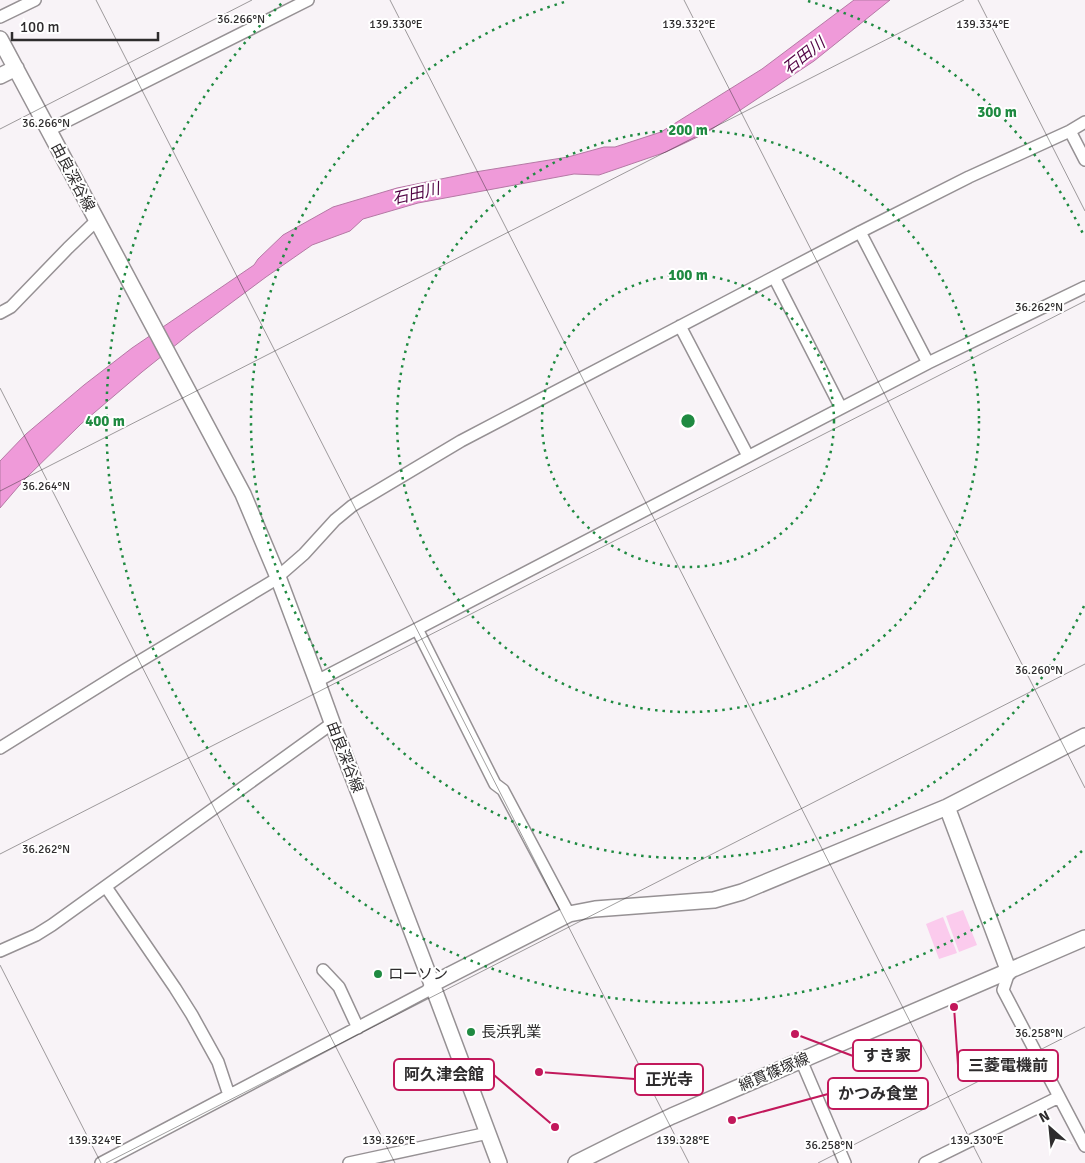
<svg xmlns="http://www.w3.org/2000/svg" width="1085" height="1163" font-family="Signika,'Noto Sans JP',sans-serif">
  <style>
    .green { fill: #fbcbed }
    .water { fill: #ef9ad9; stroke: #b579a5 }
    .lines { fill: none; stroke-linecap: round; stroke-linejoin: round }
    .street-casing { stroke: #969194; stroke-width: 14 }
    .secondary-casing { stroke: #969194; stroke-width: 18 }
    .street { stroke: #fff; stroke-width: 11 }
    .secondary { stroke: #fff; stroke-width: 15 }
    .ticks { fill: none; stroke: #2e2c2d; stroke-width: 1; stroke-opacity: 0.45 }
    .ring { fill: none; stroke: #1f8a41; stroke-width: 2.5; stroke-dasharray: 2.5 5 }
    .poi-dot { fill: #1f8a41; stroke: #fff; stroke-width: 2 }
    .labels { text-anchor: middle; dominant-baseline: central; stroke-width: 4; stroke-linejoin: round; paint-order: stroke }
    .street-label { font-size: 15px; fill: #2e2c2d; stroke: #fff }
    .poi-label { font-size: 15px; fill: #2e2c2d; stroke: #fff; text-anchor: start }
    .water-label { font-size: 16px; font-style: italic; fill: #520445; stroke: #fff }
    .ticks-label { font-size: 12px; text-anchor: middle; fill: #2e2c2d; stroke: #fff; stroke-width: 4; stroke-linejoin: round; paint-order: stroke }
    .centre { fill: #1f8a41; stroke: #fff; stroke-width: 2.5 }
    .ring-label { font-size: 15px; text-anchor: middle; font-weight: bold; fill: #1f8a41; stroke: #fff; stroke-width: 4; stroke-linejoin: round; paint-order: stroke }
    .leader { fill: none; stroke: #c2185b; stroke-width: 2 }
    .callout-dot { fill: #c2185b; stroke: #fff; stroke-width: 2 }
    .callout { fill: #fff; stroke: #c2185b; stroke-width: 2 }
    .callout-label { font-size: 16px; text-anchor: middle; font-weight: bold; fill: #2e2c2d }
  </style>
  <rect width="100%" height="100%" fill="#f8f3f7"/>
  <!-- green -->
  <path class="green" d="M 963,910 L 977,945 L 959,952 L 946,916 Z
    M 943,917 L 957,953 L 939,959 L 926,924 Z"/>
  <!-- water -->
  <path class="water" d="M 854,0 L 890,0 L 814,61 L 706,133 L 666,152 L 599,175 L 574,174 L 418,203 L 363,219 L 350,231 L 312,245 L 266,277 L 192,332 L 142,372 L 81,424 L 24,480 L 0,508 L 0,461 L 26,434 L 84,385 L 132,348 L 254,265 L 258,259 L 283,235 L 333,207 L 397,188 L 475,172 L 568,157 L 604,147 L 615,147 L 661,132 L 762,69 Z"/>
  <g class="lines">
    <defs>
      <path id="street" d="M 0,17 L 35,0
        M 49,130 L 308,0
        M 1070,131 L 1085,160
        M 860,232 L 928,363
        M 774,277 L 841,408
        M 0,313 L 11,307 L 68,248 L 96,221
        M 680,326 L 748,456
        M 417,629 L 495,784 L 503,790 L 569,914
        M 317,681 L 928,363 L 1085,287
        M 0,748 L 125,670 L 273,581 L 304,554 L 335,520 L 352,506 L 461,441 L 860,232 L 969,177 L 1070,131 L 1085,122
        M 106,887 L 175,988 L 192,1015 L 218,1062 L 229,1095
        M 0,951 L 36,935 L 52,925 L 327,727 L 333,725
        M 323,970 L 339,987 L 358,1028
        M 1009,972 L 1003,990 L 1085,1146
        M 801,1060 L 845,1163
        M 101,1163 L 427,991 L 432,984
        M 349,1163 L 488,1133
        M 925,1163 L 1059,1097"/>
      <path id="secondary" d="M 0,39 L 243,494 L 278,577 L 317,681 L 333,725 L 432,984 L 499,1163
        M 0,76 L 16,68
        M 947,807 L 1009,972
        M 432,984 L 569,914 L 595,909 L 714,900 L 742,892 L 947,807 L 1085,736
        M 576,1163 L 622,1140 L 672,1116 L 1085,938"/>
    </defs>
    <!-- street casing -->
    <use href="#street" class="street-casing"/>
    <!-- secondary casing -->
    <use href="#secondary" class="secondary-casing"/>
    <!-- street -->
    <use href="#street" class="street"/>
    <!-- secondary -->
    <use href="#secondary" class="secondary"/>
  </g>
  <!-- ticks -->
  <path class="ticks" d="M 96,0 L 689,1163M 390,0 L 982,1163M 684,0 L 1085,788M 978,0 L 1085,211M 0,129 L 252,0M 0,388 L 395,1163M 0,491 L 964,0M 0,854 L 1085,301M 0,965 L 101,1163M 106,1163 L 1085,664M 818,1163 L 1085,1027"/>
  <!-- distance rings -->
  <g class="ring">
    <circle cx="688" cy="421" r="146"/>
    <circle cx="688" cy="421" r="291"/>
    <path d="M1084 606A437 437 0 1 1 568 1M808 1A437 437 0 0 1 1084 236"/>
    <path d="M1082 851A583 583 0 0 1 283 2"/>
  </g>
  <!-- markers -->
  <g class="poi-dot">
    <circle cx="378" cy="974" r="5"/>
    <circle cx="471" cy="1032" r="5"/>
  </g>
  <g class="labels">
    <!-- street labels -->
    <g class="street-label">
      <text transform="translate(73 177) rotate(62)">由良深谷線</text>
      <text transform="translate(345 757) rotate(69)">由良深谷線</text>
      <text transform="translate(774 1072) rotate(-23)">綿貫篠塚線</text>
    </g>
    <!-- poi labels -->
    <g class="poi-label">
      <text x="388" y="974">ローソン</text>
      <text x="481" y="1032">長浜乳業</text>
    </g>
    <!-- water labels -->
    <g class="water-label">
      <text transform="translate(804 56) rotate(-38)">石田川</text>
      <text transform="translate(416 194) rotate(-13)">石田川</text>
    </g>
  </g>
  <g class="ticks-label">
    <text x="241" y="23">36.266°N</text>
    <text x="396" y="28">139.330°E</text>
    <text x="689" y="28">139.332°E</text>
    <text x="983" y="28">139.334°E</text>
    <text x="46" y="127">36.266°N</text>
    <text x="1039" y="311">36.262°N</text>
    <text x="46" y="490">36.264°N</text>
    <text x="1039" y="674">36.260°N</text>
    <text x="46" y="853">36.262°N</text>
    <text x="1039" y="1037">36.258°N</text>
    <text x="95" y="1144">139.324°E</text>
    <text x="389" y="1144">139.326°E</text>
    <text x="683" y="1144">139.328°E</text>
    <text x="977" y="1144">139.330°E</text>
    <text x="829" y="1149">36.258°N</text>
  </g>
  <circle cx="688" cy="421" r="8" class="centre"/>
  <g class="ring-label">
    <text x="997" y="117">300 m</text>
    <text x="688" y="135">200 m</text>
    <text x="688" y="280">100 m</text>
    <text x="105" y="426">400 m</text>
  </g>
  <!-- callouts -->
  <path class="leader" d="M795 1034L853 1056M954 1007L958 1065M555 1127L494 1075M539 1072L635 1079M732 1120L828 1094"/>
  <g class="callout-dot">
    <circle cx="795" cy="1034" r="5"/>
    <circle cx="954" cy="1007" r="5"/>
    <circle cx="555" cy="1127" r="5"/>
    <circle cx="539" cy="1072" r="5"/>
    <circle cx="732" cy="1120" r="5"/>
  </g>
  <g class="callout">
    <rect x="853" y="1040" width="68" height="31" rx="5"/>
    <rect x="958" y="1050" width="100" height="31" rx="5"/>
    <rect x="394" y="1059" width="100" height="31" rx="5"/>
    <rect x="635" y="1064" width="68" height="31" rx="5"/>
    <rect x="828" y="1078" width="100" height="31" rx="5"/>
  </g>
  <g class="callout-label">
    <text x="887" y="1061">すき家</text>
    <text x="1008" y="1071">三菱電機前</text>
    <text x="444" y="1080">阿久津会館</text>
    <text x="669" y="1085">正光寺</text>
    <text x="878" y="1099">かつみ食堂</text>
  </g>
  <!-- north arrow -->
  <g transform="translate(1050 1128) rotate(333)" stroke="#ffffff" stroke-width="4" paint-order="stroke">
  <path d="M0-4L9 19L0 12L-9 19Z" fill="#2e2c2d"/>
  <text y="-8" font-size="14" font-weight="bold" text-anchor="middle" fill="#2e2c2d">N</text>
  </g>
  <!-- scale -->
  <path d="M12 32v8h146v-8" fill="none" stroke="#2e2c2d" stroke-width="2.5"/>
  <text x="20" y="32" font-size="15" fill="#2e2c2d" stroke="#ffffff" stroke-width="4" paint-order="stroke">100 m</text>
</svg>
